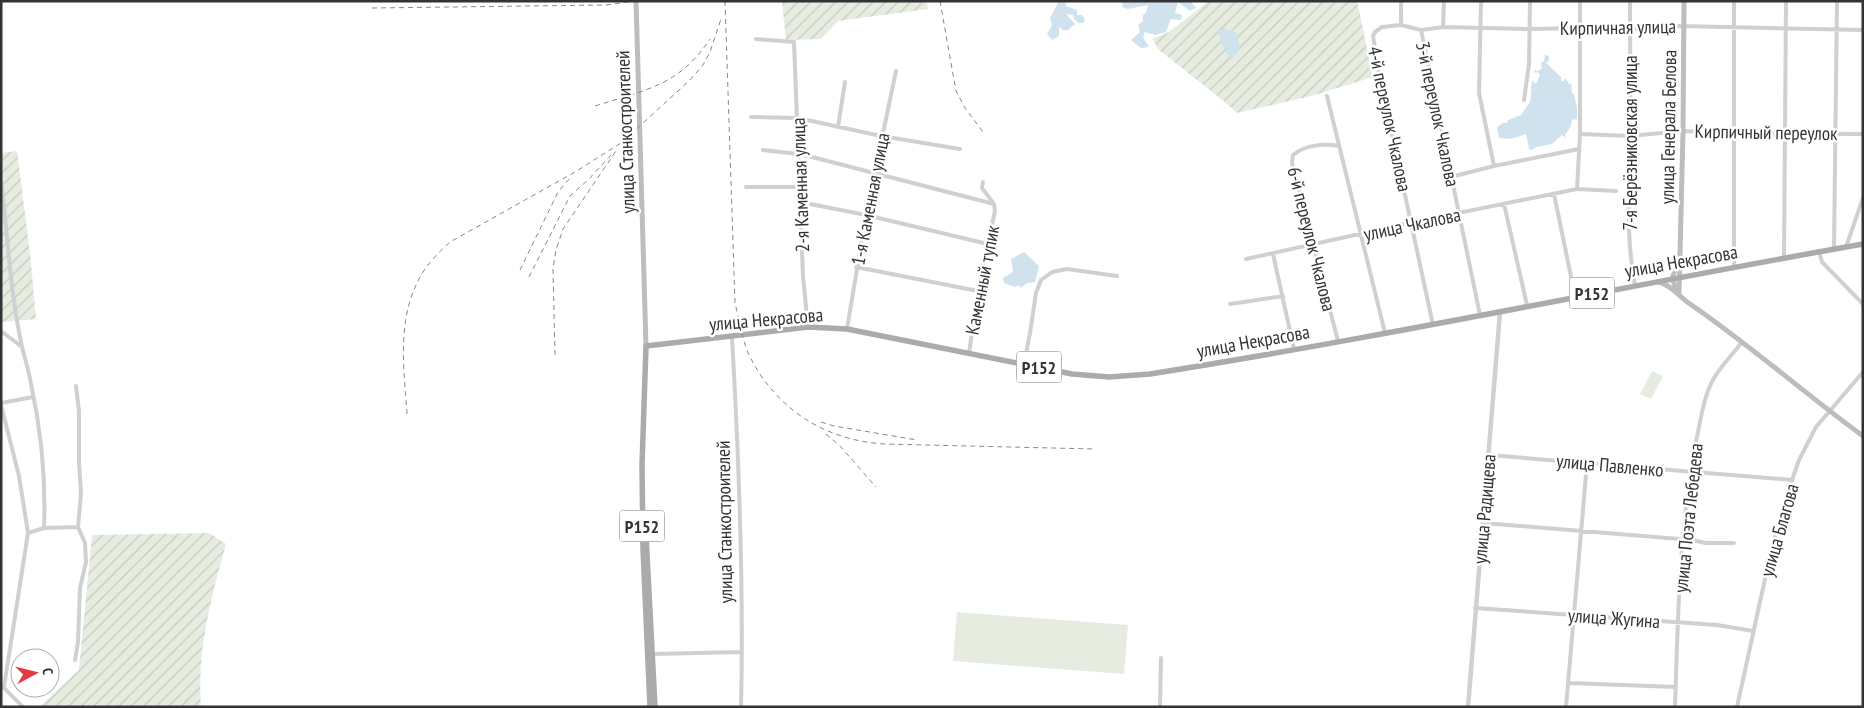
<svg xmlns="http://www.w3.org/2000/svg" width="1864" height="708" font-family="'PT Sans Narrow',sans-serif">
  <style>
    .garden { fill: url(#garden-furrows) }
    .pitch { fill: #e6ecdf }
    .water { fill: #cfe2ee }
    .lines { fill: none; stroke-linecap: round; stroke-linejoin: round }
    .minor { stroke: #d0d0d0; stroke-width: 4 }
    .tertiary { stroke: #d0d0d0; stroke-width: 4.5 }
    .secondary { stroke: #bdbdbd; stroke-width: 5 }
    .primary { stroke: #ababab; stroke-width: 5.5 }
    .rail { stroke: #888; stroke-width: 1; stroke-dasharray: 5 4; stroke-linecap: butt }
    .labels { text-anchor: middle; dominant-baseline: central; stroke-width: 5; stroke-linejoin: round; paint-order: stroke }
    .shield { fill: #fff; stroke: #707070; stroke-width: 1 }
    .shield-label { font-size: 18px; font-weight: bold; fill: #333 }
    .street-label { font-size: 19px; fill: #333; stroke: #fff }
  </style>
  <defs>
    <pattern id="garden-furrows" width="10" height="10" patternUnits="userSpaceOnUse" patternTransform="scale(1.25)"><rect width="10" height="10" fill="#e6ecdf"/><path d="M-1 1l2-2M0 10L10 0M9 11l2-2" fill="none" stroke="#c6cbc0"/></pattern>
  </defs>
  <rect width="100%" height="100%" fill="#fff"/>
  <!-- garden -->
  <path class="garden" d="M 782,1 L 927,1 L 928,9 L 838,21 L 821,39 L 786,40 Z
    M 1209,1 L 1357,1 L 1373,77 L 1315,95 L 1237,113 L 1225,102 L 1159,50 L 1152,39 L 1169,32 Z
    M 17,151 L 30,253 L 36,319 L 1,322 L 1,153 Z
    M 209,533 L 226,544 C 211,598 197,650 201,707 L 39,707 L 79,670 L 92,535 Z"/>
  <!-- pitch -->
  <path class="pitch" d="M 1652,371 L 1663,376 L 1651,399 L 1640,394 Z
    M 957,612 L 1128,625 L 1124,674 L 953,661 Z"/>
  <!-- water -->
  <path class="water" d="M 1059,1 L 1066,1 L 1066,6 L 1077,10 L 1077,15 L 1082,15 L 1085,20 L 1083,23 L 1078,23 L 1074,19 L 1073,15 L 1066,14 L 1075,24 L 1068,30 L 1063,30 L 1059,27 L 1059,36 L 1052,40 L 1047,34 L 1052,25 L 1050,18 Z
    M 1123,1 L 1193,1 L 1192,3 L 1196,8 L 1190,11 L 1178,2 L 1175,13 L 1182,15 L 1181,20 L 1171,19 L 1166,32 L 1155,35 L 1145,32 L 1143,37 L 1149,47 L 1141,48 L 1131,40 L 1140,32 L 1138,25 L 1143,21 L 1143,15 L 1146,13 L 1148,5 L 1128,9 L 1122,7 Z
    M 1224,28 L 1235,32 C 1240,43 1242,50 1232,59 C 1223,50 1221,43 1218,31 Z
    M 1545,55 L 1549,56 L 1549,61 L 1546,63 L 1561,77 L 1561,80 L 1563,82 L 1565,78 L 1570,85 L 1571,82 L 1572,93 L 1574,94 L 1577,108 L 1577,119 L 1572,120 L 1571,126 L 1565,135 L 1566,138 L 1562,135 L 1552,144 L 1536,147 L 1532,150 L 1529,149 L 1526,134 L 1511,139 L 1499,138 L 1497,127 L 1503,123 L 1507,123 L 1508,120 L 1521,115 L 1530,102 L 1532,80 L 1536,84 L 1540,75 L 1538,72 L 1535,73 L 1534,70 L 1538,71 L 1542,68 L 1541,63 L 1544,61 Z
    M 1024,252 L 1039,266 L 1035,282 L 1027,283 L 1021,288 L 1019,285 L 1015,287 L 1004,283 L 1003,278 L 1013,272 L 1011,259 Z"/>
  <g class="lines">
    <!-- minor -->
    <path class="minor" d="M 1481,1 L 1479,93 L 1494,166
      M 1630,1 C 1630,46 1631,91 1630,136 C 1630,186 1625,235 1635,285
      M 1401,25 L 1401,1
      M 1443,27 L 1444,1
      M 1421,30 L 1480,315
      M 756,39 L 794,42 L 803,276 L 808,327
      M 1327,96 L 1385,333
      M 1524,100 L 1529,64 L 1530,1
      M 751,117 L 798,118 L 881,136 L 960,149
      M 838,127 L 845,82
      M 1580,134 L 1630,136 L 1683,131 L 1734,133 L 1863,134
      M 763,150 L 798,154 L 816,158 L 994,204
      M 1451,177 L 1494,166 L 1579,149
      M 1,181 C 8,236 10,293 22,347 C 25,359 29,371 31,384 C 41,430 46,480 44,528
      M 746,187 L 800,187
      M 1577,189 L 1580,134 L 1580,1
      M 1554,194 L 1575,296
      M 800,202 L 866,215 L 988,244
      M 1504,204 L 1527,305
      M 1846,247 L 1863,198
      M 1834,249 L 1837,1
      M 1819,251 L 1822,262 L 1863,304
      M 1273,254 L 1294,349
      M 1784,258 L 1786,1
      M 1246,259 L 1409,223 L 1577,189 L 1616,191
      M 856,267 L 978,291
      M 1734,267 L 1734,1
      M 1230,304 L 1283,296
      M 1433,325 L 1379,74 L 1373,36 L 1375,32 L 1382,27 L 1401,25 L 1421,30 L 1443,27 L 1530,29 L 1579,28 L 1583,29 L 1630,29 L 1680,26 L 1863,30
      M 847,329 L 866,215 L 896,71
      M 1,331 L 22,347
      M 732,337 C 739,460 744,583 741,707
      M 1338,341 L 1292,163 L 1293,155 C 1305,145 1324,143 1339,146
      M 969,353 L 978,291 L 995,211 L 994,204 L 982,188 L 983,182
      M 1024,364 L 1030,333 L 1036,293 L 1041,280 L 1052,272 L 1067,269 L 1117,276
      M 1,403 L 33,397
      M 1,405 L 19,476 L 28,533 L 4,687
      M 1489,455 L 1792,480
      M 1483,523 L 1692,540 L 1706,543 L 1734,543
      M 28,533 L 44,528 L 78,527
      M 1475,608 L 1717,625 L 1753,631
      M 652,654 L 742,652
      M 75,660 L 78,642 L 80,588 L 86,562 L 85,543 L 78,527 L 81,494 L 79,463 L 79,411 L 76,386
      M 1569,683 L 1676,687
      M 1,685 L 23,707
      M 1160,707 L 1161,658
      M 1566,707 L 1587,463
      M 1675,707 C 1678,617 1679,525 1697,437 C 1701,418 1704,395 1714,378 C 1721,366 1733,354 1742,342
      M 1737,707 L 1772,547 L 1792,480 L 1799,460 L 1816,427 L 1863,372"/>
    <!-- tertiary -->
    <path class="tertiary" d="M 1468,707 L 1500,312"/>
    <!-- secondary -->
    <path class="secondary" d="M 636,1 L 646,346
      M 1659,282 C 1673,286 1679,297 1690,304 C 1750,345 1804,393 1863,436
      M 1678,292 L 1672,279 L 1679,258
      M 1679,295 L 1683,131 L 1684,1"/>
    <!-- primary -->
    <path class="primary" d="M 646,535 L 655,707
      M 650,707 L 643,549 L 642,465 L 646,346 L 808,327 L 847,329 L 1072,374 L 1109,377 L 1150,374 C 1389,336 1625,286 1863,244"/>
    <!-- rail -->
    <path class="rail" d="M 725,1 L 735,303 C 739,320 742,339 749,355 C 776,409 824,440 884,444 L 1094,449
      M 940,1 L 956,91 L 965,108 L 983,132
      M 372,8 L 606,5 L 635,1
      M 595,106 C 645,90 679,86 710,39
      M 520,270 L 558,192 L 570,178
      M 529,277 L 570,196 L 588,180 L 612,154
      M 555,355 L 553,269 L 556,250 L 563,229 L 618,148
      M 407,414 C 404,370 397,322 418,281 C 425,266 438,253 450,242 L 575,172 L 621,143 L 690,80 L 703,65 L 710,52 L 721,19
      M 821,422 L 834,426 L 917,440
      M 826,434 L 840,446 L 876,487"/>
  </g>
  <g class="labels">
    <!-- shield labels -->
    <g class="shield">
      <rect x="1569.5" y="277.5" width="45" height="31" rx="4"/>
      <rect x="1016.5" y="351.5" width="45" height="31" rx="4"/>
      <rect x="619.5" y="510.5" width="45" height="31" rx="4"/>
    </g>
    <g class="shield-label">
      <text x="1592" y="293">Р152</text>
      <text x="1039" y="367">Р152</text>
      <text x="642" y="526">Р152</text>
    </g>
    <!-- street labels -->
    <g class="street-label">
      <text transform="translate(1618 27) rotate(-1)">Кирпичная улица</text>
      <text transform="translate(1438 114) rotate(78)">3-й переулок Чкалова</text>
      <text transform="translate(1390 119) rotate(78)">4-й переулок Чкалова</text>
      <text transform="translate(1668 127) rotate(-89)">улица Генерала Белова</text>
      <text transform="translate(625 132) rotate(-92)">улица Станкостроителей</text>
      <text transform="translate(1766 132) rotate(1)">Кирпичный переулок</text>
      <text transform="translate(1630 143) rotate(-90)">7-я Берёзниковская улица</text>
      <text transform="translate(800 185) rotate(-92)">2-я Каменная улица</text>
      <text transform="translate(870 199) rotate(-79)">1-я Каменная улица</text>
      <text transform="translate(1412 224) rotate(-12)">улица Чкалова</text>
      <text transform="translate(1312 239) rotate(76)">6-й переулок Чкалова</text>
      <text transform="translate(1681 261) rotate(-10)">улица Некрасова</text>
      <text transform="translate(982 280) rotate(-79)">Каменный тупик</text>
      <text transform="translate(766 319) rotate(-5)">улица Некрасова</text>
      <text transform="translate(1253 341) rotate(-10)">улица Некрасова</text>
      <text transform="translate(1610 465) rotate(5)">улица Павленко</text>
      <text transform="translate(1484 509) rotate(-85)">улица Радищева</text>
      <text transform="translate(1688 518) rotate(-84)">улица Поэта Лебедева</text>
      <text transform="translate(724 522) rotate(-91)">улица Станкостроителей</text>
      <text transform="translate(1779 530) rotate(-74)">улица Благова</text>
      <text transform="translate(1614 618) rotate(4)">улица Жугина</text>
    </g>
  </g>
  <!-- border -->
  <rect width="1864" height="708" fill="none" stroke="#333333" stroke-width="5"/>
  <!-- north arrow -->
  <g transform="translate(35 673) rotate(83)"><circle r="24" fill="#ffffff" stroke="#adadad"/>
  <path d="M0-4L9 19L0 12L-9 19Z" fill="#e63946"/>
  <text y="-8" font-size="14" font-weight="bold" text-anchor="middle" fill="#333333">С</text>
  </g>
</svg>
